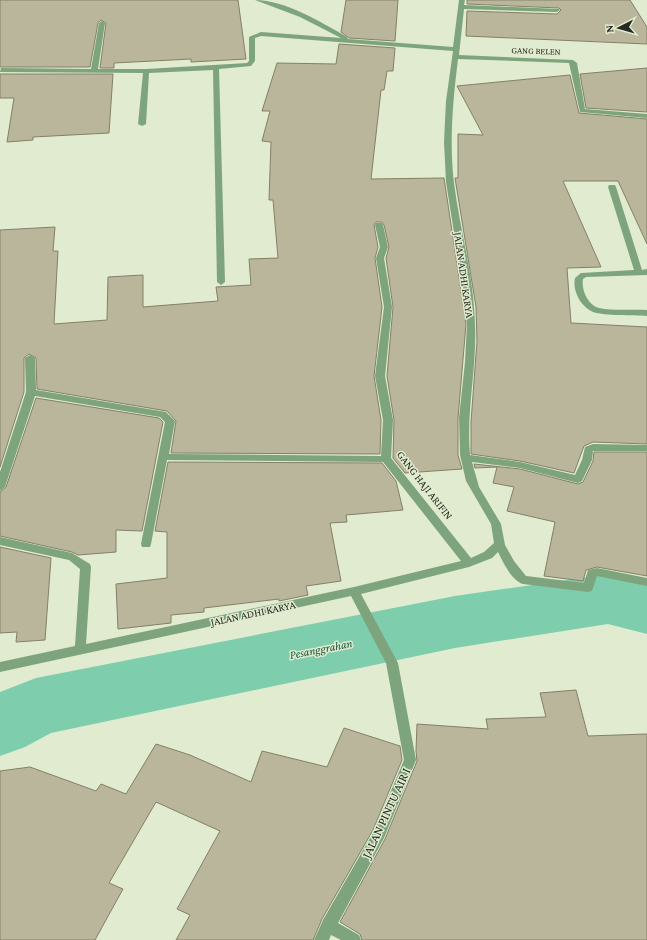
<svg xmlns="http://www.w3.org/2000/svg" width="647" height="940" font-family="'Crimson Pro',serif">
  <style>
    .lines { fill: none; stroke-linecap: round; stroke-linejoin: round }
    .river { fill: #7ecead; fill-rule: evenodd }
    .building { fill: #b9b69b; stroke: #838066 }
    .minor { fill: #7ea47e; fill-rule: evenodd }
    .labels { text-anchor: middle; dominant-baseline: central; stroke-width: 3; stroke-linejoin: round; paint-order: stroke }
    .far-street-label { font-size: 9px; fill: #262a20; stroke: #e1ebcf }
    .street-label { font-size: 11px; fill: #262a20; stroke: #e1ebcf }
    .water-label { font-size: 12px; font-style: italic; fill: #14543e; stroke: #e1ebcf }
    .near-street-label { font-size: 13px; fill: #262a20; stroke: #e1ebcf }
  </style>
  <rect width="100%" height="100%" fill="#e1ebcf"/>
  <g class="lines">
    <!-- river -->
    <path class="river" d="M 608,574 L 647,582 L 647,634 L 608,624 L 455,648 L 51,733 L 25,747 L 0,756 L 0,692 L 36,678 L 455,596 Z"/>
  </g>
  <!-- building -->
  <path class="building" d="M 0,0 L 238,0 L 246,59 L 191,62 L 191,59 L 114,63 L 114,68 L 100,68 L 106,23 L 101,20 L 98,23 L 90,67 L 0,67 Z
    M 346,0 L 398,0 L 395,41 L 349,38 L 341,32 Z
    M 467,0 L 630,0 L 647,27 L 647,44 L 466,36 L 467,11 L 557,14 L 561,10 L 559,8 L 467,4 Z
    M 339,44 L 395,48 L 393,71 L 387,71 L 384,90 L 381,90 L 371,179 L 444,178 L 466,324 L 458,418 L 458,455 L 462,469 L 405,473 L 393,458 L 394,420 L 387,376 L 393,307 L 386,258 L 389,247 L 384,225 L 382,222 L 376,222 L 374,225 L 378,247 L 375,258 L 382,307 L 374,376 L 381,420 L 380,454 L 171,453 L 176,421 L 167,411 L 37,389 L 36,358 L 29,354 L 24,358 L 24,392 L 0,467 L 0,230 L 55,227 L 53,251 L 58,251 L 54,324 L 107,320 L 108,277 L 143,275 L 143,307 L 218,301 L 216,287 L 251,285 L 249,259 L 278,258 L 273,200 L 269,200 L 271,142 L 262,141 L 270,111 L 262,111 L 277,63 L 336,64 Z
    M 647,68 L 647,112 L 586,108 L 580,74 Z
    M 0,74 L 113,74 L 109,133 L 33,137 L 33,140 L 7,142 L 14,98 L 0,98 Z
    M 570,75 L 579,113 L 647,119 L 647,244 L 618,181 L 563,181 L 601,267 L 567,268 L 571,323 L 647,327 L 647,444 L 593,442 L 584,446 L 574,473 L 520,461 L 471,454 L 471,422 L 477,341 L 476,307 L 455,178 L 458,178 L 458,134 L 483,135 L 457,86 Z
    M 36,398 L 159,418 L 163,422 L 142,531 L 116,530 L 116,552 L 78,555 L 72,552 L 0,536 L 0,492 L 6,487 Z
    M 594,452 L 647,452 L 647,576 L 597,567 L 586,570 L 583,581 L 544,576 L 555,522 L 507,511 L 514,487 L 493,483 L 497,467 L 475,468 L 474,464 L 520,469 L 578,484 L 583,482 L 593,461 Z
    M 168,462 L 382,463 L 396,481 L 403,510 L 346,515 L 347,522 L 330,523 L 341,581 L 306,586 L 308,595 L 279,601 L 279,599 L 204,608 L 204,612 L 171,615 L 171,623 L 118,629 L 116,584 L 167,578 L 167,532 L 155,531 Z
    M 0,547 L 51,558 L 45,640 L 16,642 L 17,632 L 0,633 Z
    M 576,690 L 588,736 L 647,734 L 647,940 L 362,940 L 360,934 L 340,922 L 385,839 L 417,761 L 416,751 L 417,724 L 488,729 L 486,719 L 546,717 L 540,693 Z
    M 344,728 L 400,746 L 402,760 L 373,830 L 322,919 L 313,940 L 176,940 L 190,915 L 177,909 L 220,831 L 156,802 L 109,883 L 123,889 L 95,940 L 0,940 L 0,771 L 30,767 L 96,791 L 101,784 L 126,794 L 156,744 L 190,755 L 251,782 L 262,751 L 327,767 Z"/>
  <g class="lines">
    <!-- minor -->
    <path class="minor" d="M 255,0 C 285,0 321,22 347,37 L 348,39 L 453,47 L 459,0 L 465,0 L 464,5 L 559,9 L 560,10 L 557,12 L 464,9 L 459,55 L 573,60 L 577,63 L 585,109 L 647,114 L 647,118 L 580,112 L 569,63 L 458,59 C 453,100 449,142 454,183 C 460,230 474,277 475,325 C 477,368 466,411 470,455 L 520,462 L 575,475 L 582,460 L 585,447 L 593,444 L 647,445 L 647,451 L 593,451 L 592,460 L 582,481 L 578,483 L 520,468 L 472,462 L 479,487 L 501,524 L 505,545 L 514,561 L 526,576 L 584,583 L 588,570 L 597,568 L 647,578 L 647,586 L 597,576 L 592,591 L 588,592 L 523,584 C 511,580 503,562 498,552 L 492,558 L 469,567 L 361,594 L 398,663 L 416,760 L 384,838 L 338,923 L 359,935 L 361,940 L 341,940 L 331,935 L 329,940 L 314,940 L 323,920 L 374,831 L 404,760 L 386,663 L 351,596 L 0,672 L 0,662 L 75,646 L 80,569 L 69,560 L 0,545 L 0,537 L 72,553 L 90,564 L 91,567 L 86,644 L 354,587 L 461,561 L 383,462 L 167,460 L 151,544 L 150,547 L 142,547 L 141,544 L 165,422 L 160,417 L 35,396 L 5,487 L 0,491 L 0,472 L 26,392 L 25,358 L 30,355 L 35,358 L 36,390 L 166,412 L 175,421 L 169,454 L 381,456 L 383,420 L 375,376 L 384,307 L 376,258 L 380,247 L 375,225 L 376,223 L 382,223 L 383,225 L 388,247 L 384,258 L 392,307 L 385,376 L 393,420 L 391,458 L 471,558 L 484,552 L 494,543 L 491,524 L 466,481 L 460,455 L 459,418 L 465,362 L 467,324 L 462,283 L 446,182 L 444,142 L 446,101 L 453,51 L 261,36 L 255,38 L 255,61 L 251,66 L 219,69 L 225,282 L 221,285 L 217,282 L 213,70 L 149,73 L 146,124 L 142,126 L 138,124 L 143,73 L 0,72 L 1,68 L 91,69 L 99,23 L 102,21 L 105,23 L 98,69 L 146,69 L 247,63 L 249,61 L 249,37 L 261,32 L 341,38 L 300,17 Z
      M 609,185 L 615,185 L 616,187 L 642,270 L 647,269 L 647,275 L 586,277 L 583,279 C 581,290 588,305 599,308 C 614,311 632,309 647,310 L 647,316 C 634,315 605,316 593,312 C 581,307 572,291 575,278 L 581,273 L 634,270 L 608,187 Z"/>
  </g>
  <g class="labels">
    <!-- far-street labels -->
    <g class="far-street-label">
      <text transform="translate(536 51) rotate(2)">GANG BELEN</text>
    </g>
    <!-- street labels -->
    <g class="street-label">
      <text transform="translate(464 275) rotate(82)">JALAN ADHI KARYA</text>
      <text transform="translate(425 485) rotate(52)">GANG HAJI ARIFIN</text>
      <text transform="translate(253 613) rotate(-12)">JALAN ADHI KARYA</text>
    </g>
    <!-- water labels -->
    <g class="water-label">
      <text transform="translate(321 649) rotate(-11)">Pesanggrahan</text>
    </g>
    <!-- near-street labels -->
    <g class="near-street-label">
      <text transform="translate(386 813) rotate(-65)">JALAN PINTU AIR I</text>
    </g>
  </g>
  <!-- north arrow -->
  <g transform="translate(619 28) rotate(264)" stroke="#e1ebcf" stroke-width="3" paint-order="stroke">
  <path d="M0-3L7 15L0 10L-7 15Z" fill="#262a20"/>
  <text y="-6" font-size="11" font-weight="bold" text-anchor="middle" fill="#262a20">N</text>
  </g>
</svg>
